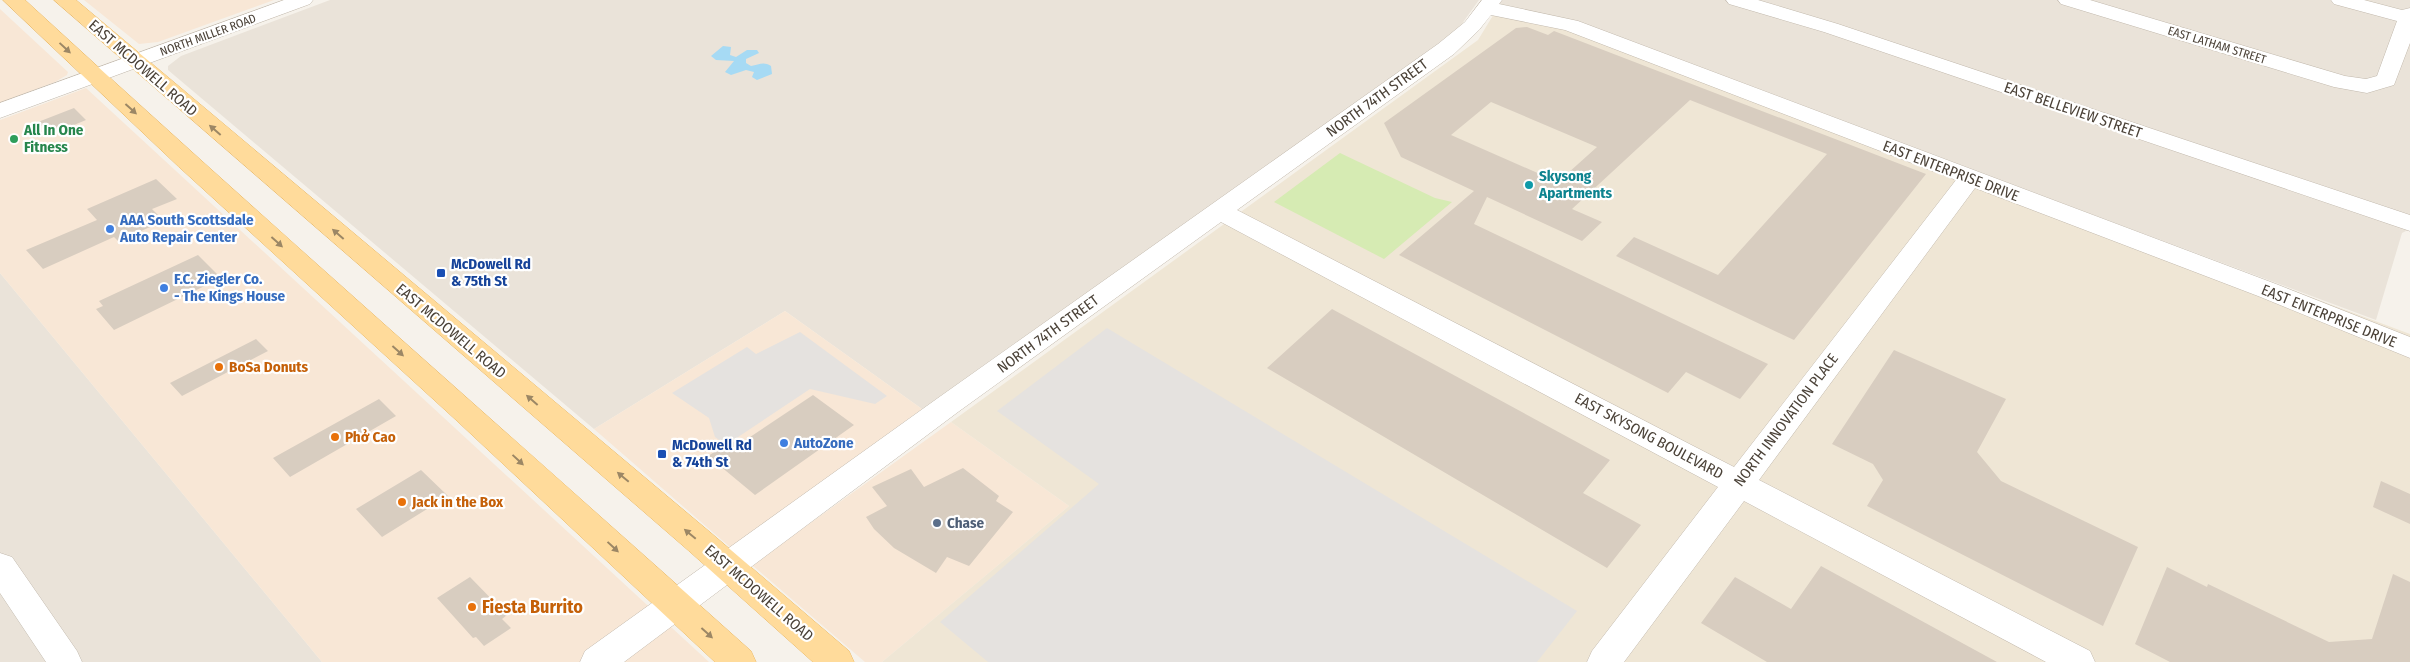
<svg xmlns="http://www.w3.org/2000/svg" width="2410" height="662" font-family="'Fira Sans Condensed',sans-serif">
  <style>
    .residential { fill: #eae3d9 }
    .commercial { fill: #f8e7d6 }
    .education { fill: #efe6d5 }
    .green { fill: #d6ebb3 }
    .parking { fill: #e5e2df }
    .water { fill: #a6daf4 }
    .building { fill: #d8cdc0; fill-rule: evenodd }
    .lines { fill: none; stroke-linecap: round; stroke-linejoin: round }
    .minor-casing { stroke: #c2b9ad; stroke-width: 1 }
    .major-casing { stroke: #e9b866; stroke-width: 1 }
    .minor { fill: #fff; fill-rule: evenodd }
    .major { fill: #ffdb9b; fill-rule: evenodd }
    .oneway { fill: #9c8765 }
    .leisure-dot { fill: #2e9e5b; stroke: #fff; stroke-width: 2 }
    .culture-dot { fill: #0f9aa8; stroke: #fff; stroke-width: 2 }
    .shop-dot { fill: #3f7fe0; stroke: #fff; stroke-width: 2 }
    .transit-dot { fill: #1a4fb4; stroke: #fff; stroke-width: 2 }
    .food-dot { fill: #e8710a; stroke: #fff; stroke-width: 2 }
    .service-dot { fill: #5c6f8a; stroke: #fff; stroke-width: 2 }
    .labels { text-anchor: middle; dominant-baseline: central; stroke-width: 4.5; stroke-linejoin: round; paint-order: stroke }
    .far-street-label { font-size: 12px; fill: #4b4238; stroke: #fff }
    .street-label { font-size: 15px; fill: #4b4238; stroke: #fff }
    .leisure-label { font-size: 15px; font-weight: bold; fill: #27864d; stroke: #fff; text-anchor: start }
    .culture-label { font-size: 15px; font-weight: bold; fill: #0d838f; stroke: #fff; text-anchor: start }
    .shop-label { font-size: 15px; font-weight: bold; fill: #366cbe; stroke: #fff; text-anchor: start }
    .transit-label { font-size: 15px; font-weight: bold; fill: #164399; stroke: #fff; text-anchor: start }
    .food-label { font-size: 15px; font-weight: bold; fill: #c56008; stroke: #fff; text-anchor: start }
    .service-label { font-size: 15px; font-weight: bold; fill: #4e5e75; stroke: #fff; text-anchor: start }
    .near-food-label { font-size: 18px; font-weight: bold; fill: #c56008; stroke: #fff; text-anchor: start }
  </style>
  <rect width="100%" height="100%" fill="#f6f2eb"/>
  <!-- residential -->
  <path class="residential" d="M 330,0 L 1479,0 L 1461,25 L 1442,42 L 922,409 L 785,311 L 594,429 L 168,70 L 168,66 L 181,56 Z
    M 1480,0 L 2410,0 L 2410,229 L 2402,233 L 2376,320 L 1567,19 Z
    M 0,273 L 322,662 L 0,662 Z"/>
  <!-- commercial -->
  <path class="commercial" d="M 84,0 L 274,0 L 158,42 L 139,44 Z
    M 0,9 L 68,72 L 67,75 L 55,82 L 0,103 Z
    M 86,88 L 709,662 L 322,662 L 0,273 L 0,120 Z
    M 785,311 L 922,409 L 731,548 L 594,429 Z
    M 951,422 L 1069,506 L 882,662 L 865,662 L 752,565 Z"/>
  <!-- education -->
  <path class="education" d="M 1500,4 L 1567,19 L 2410,334 L 2410,662 L 882,662 L 1069,506 L 951,422 L 1478,40 Z"/>
  <!-- green -->
  <path class="green" d="M 1340,153 L 1435,198 L 1452,202 L 1384,259 L 1274,202 Z"/>
  <!-- parking -->
  <path class="parking" d="M 1107,328 L 1577,611 L 1537,662 L 988,662 L 940,622 L 1099,484 L 997,411 Z
    M 800,332 L 887,396 L 875,404 L 810,389 L 726,445 L 715,437 L 709,418 L 672,393 L 747,347 L 756,354 Z"/>
  <!-- water -->
  <path class="water" d="M 723,46 L 731,47 L 730,55 L 736,57 L 747,50 L 757,50 L 759,53 L 746,59 L 746,63 L 751,66 C 759,65 763,61 771,66 L 772,74 L 757,80 L 752,77 L 754,72 L 746,70 L 731,75 L 725,72 L 734,61 L 716,60 L 711,56 Z"/>
  <!-- building -->
  <path class="building" d="M 1527,27 L 1548,35 L 1554,31 L 1926,174 L 1794,340 L 1616,256 L 1634,237 L 1718,275 L 1827,154 L 1690,100 L 1572,209 L 1602,222 L 1582,241 L 1487,197 L 1474,224 L 1768,364 L 1740,399 L 1686,372 L 1668,393 L 1399,255 L 1474,191 L 1401,157 L 1384,123 L 1516,28 ZM 1491,102 L 1597,147 L 1558,182 L 1451,135 Z
    M 74,108 L 86,120 L 50,135 L 38,122 Z
    M 156,179 L 177,199 L 152,209 L 164,221 L 118,241 L 114,237 L 43,269 L 26,250 L 97,220 L 87,209 Z
    M 198,255 L 221,278 L 114,330 L 96,309 L 103,306 L 99,301 Z
    M 1332,309 L 1610,460 L 1583,493 L 1641,525 L 1607,568 L 1267,368 Z
    M 256,339 L 268,351 L 182,396 L 170,383 Z
    M 1894,350 L 2006,399 L 1977,452 L 2001,481 L 2138,547 L 2103,626 L 1867,506 L 1883,480 L 1873,464 L 1832,444 Z
    M 813,395 L 854,425 L 755,495 L 708,456 L 732,441 L 738,445 Z
    M 379,399 L 396,416 L 290,477 L 273,458 Z
    M 963,468 L 999,496 L 996,501 L 1013,512 L 969,566 L 947,557 L 936,573 L 894,548 L 874,529 L 866,517 L 887,506 L 872,487 L 911,469 L 924,487 Z
    M 421,470 L 448,496 L 382,537 L 356,509 Z
    M 2381,481 L 2410,494 L 2410,524 L 2373,507 Z
    M 1821,566 L 1997,662 L 1767,662 L 1701,623 L 1735,577 L 1791,609 Z
    M 2167,567 L 2207,587 L 2208,584 L 2329,642 L 2372,639 L 2393,574 L 2410,582 L 2410,662 L 2170,662 L 2135,644 Z
    M 470,577 L 507,615 L 502,619 L 511,628 L 484,646 L 476,637 L 473,638 L 437,598 Z"/>
  <g class="lines">
    <defs>
      <path id="minor" d="M 284,0 L 313,0 L 310,4 L 0,118 L 0,103 Z
        M 1482,0 L 1502,0 L 1499,4 L 1578,21 L 2276,284 L 2410,337 L 2410,358 L 2258,296 L 1975,188 L 1759,480 L 2090,651 L 2095,662 L 2046,662 L 1744,501 L 1624,662 L 1587,662 L 1592,651 L 1718,487 L 1221,222 L 958,412 L 624,662 L 580,662 L 585,651 L 938,398 L 1438,44 L 1465,22 ZM 1491,15 L 1565,30 L 1956,180 L 1734,467 L 1237,210 L 1454,54 L 1479,30 Z
        M 1726,0 L 1758,0 L 1838,24 L 2410,215 L 2410,231 L 1824,32 L 1729,4 Z
        M 2058,0 L 2090,0 L 2345,76 L 2366,79 L 2377,76 L 2397,21 L 2334,4 L 2331,0 L 2364,0 L 2402,10 L 2410,8 L 2410,43 L 2394,85 L 2367,93 L 2334,87 L 2061,4 Z
        M 0,553 L 12,557 L 77,651 L 82,662 L 46,662 L 0,593 Z"/>
      <path id="major" d="M 3,0 L 25,0 C 264,220 509,434 751,651 L 756,662 L 715,662 L 456,420 L 179,167 Z
        M 54,0 L 76,0 L 711,533 L 849,651 L 854,662 L 813,662 L 689,551 Z"/>
    </defs>
    <!-- minor casing -->
    <use href="#minor" class="minor-casing"/>
    <!-- major casing -->
    <use href="#major" class="major-casing"/>
    <!-- minor -->
    <use href="#minor" class="minor"/>
    <!-- major -->
    <use href="#major" class="major"/>
  </g>
  <!-- one-way arrows -->
  <defs><path id="oneway-solid" d="M-6-.8H1V-3.2L6.5 0L1 3.2V.8H-6Z" transform="scale(1.25)"/></defs>
  <g class="oneway">
    <use href="#oneway-solid" transform="translate(65 48) rotate(43)"/>
    <use href="#oneway-solid" transform="translate(131 109) rotate(42)"/>
    <use href="#oneway-solid" transform="translate(215 130) rotate(-139)"/>
    <use href="#oneway-solid" transform="translate(338 234) rotate(-139)"/>
    <use href="#oneway-solid" transform="translate(277 242) rotate(42)"/>
    <use href="#oneway-solid" transform="translate(398 351) rotate(42)"/>
    <use href="#oneway-solid" transform="translate(532 400) rotate(-139)"/>
    <use href="#oneway-solid" transform="translate(518 460) rotate(43)"/>
    <use href="#oneway-solid" transform="translate(623 477) rotate(-140)"/>
    <use href="#oneway-solid" transform="translate(690 534) rotate(-140)"/>
    <use href="#oneway-solid" transform="translate(613 547) rotate(43)"/>
    <use href="#oneway-solid" transform="translate(707 633) rotate(42)"/>
  </g>
  <!-- markers -->
  <circle class="leisure-dot" cx="14" cy="139" r="5"/>
  <circle class="culture-dot" cx="1529" cy="185" r="5"/>
  <g class="shop-dot">
    <circle cx="110" cy="229" r="5"/>
    <circle cx="164" cy="288" r="5"/>
    <circle cx="784" cy="443" r="5"/>
  </g>
  <g class="transit-dot">
    <rect x="436" y="268" width="10" height="10" rx="2.5"/>
    <rect x="657" y="449" width="10" height="10" rx="2.5"/>
  </g>
  <g class="food-dot">
    <circle cx="219" cy="367" r="5"/>
    <circle cx="335" cy="437" r="5"/>
    <circle cx="402" cy="502" r="5"/>
    <circle cx="472" cy="607" r="5"/>
  </g>
  <circle class="service-dot" cx="937" cy="523" r="5"/>
  <g class="labels">
    <!-- far-street labels -->
    <g class="far-street-label">
      <text transform="translate(208 35) rotate(-20)">NORTH MILLER ROAD</text>
      <text transform="translate(2217 45) rotate(17)">EAST LATHAM STREET</text>
    </g>
    <!-- street labels -->
    <g class="street-label">
      <text transform="translate(143 68) rotate(41)">EAST MCDOWELL ROAD</text>
      <text transform="translate(1377 98) rotate(-36)">NORTH 74TH STREET</text>
      <text transform="translate(2073 110) rotate(19)">EAST BELLEVIEW STREET</text>
      <text transform="translate(1951 171) rotate(21)">EAST ENTERPRISE DRIVE</text>
      <text transform="translate(2329 316) rotate(22)">EAST ENTERPRISE DRIVE</text>
      <text transform="translate(451 331) rotate(40)">EAST MCDOWELL ROAD</text>
      <text transform="translate(1048 334) rotate(-36)">NORTH 74TH STREET</text>
      <text transform="translate(1786 420) rotate(-53)">NORTH INNOVATION PLACE</text>
      <text transform="translate(1649 436) rotate(28)">EAST SKYSONG BOULEVARD</text>
      <text transform="translate(759 593) rotate(41)">EAST MCDOWELL ROAD</text>
    </g>
    <!-- leisure labels -->
    <g class="leisure-label">
      <text x="24" y="130">All In One<tspan x="24" dy="17">Fitness</tspan></text>
    </g>
    <!-- culture labels -->
    <g class="culture-label">
      <text x="1539" y="176">Skysong<tspan x="1539" dy="17">Apartments</tspan></text>
    </g>
    <!-- shop labels -->
    <g class="shop-label">
      <text x="120" y="220">AAA South Scottsdale<tspan x="120" dy="17">Auto Repair Center</tspan></text>
      <text x="174" y="279">F.C. Ziegler Co.<tspan x="174" dy="17">- The Kings House</tspan></text>
      <text x="794" y="443">AutoZone</text>
    </g>
    <!-- transit labels -->
    <g class="transit-label">
      <text x="451" y="264">McDowell Rd<tspan x="451" dy="17">&amp; 75th St</tspan></text>
      <text x="672" y="445">McDowell Rd<tspan x="672" dy="17">&amp; 74th St</tspan></text>
    </g>
    <!-- food labels -->
    <g class="food-label">
      <text x="229" y="367">BoSa Donuts</text>
      <text x="345" y="437">Phở Cao</text>
      <text x="412" y="502">Jack in the Box</text>
    </g>
    <!-- service labels -->
    <g class="service-label">
      <text x="947" y="523">Chase</text>
    </g>
    <!-- near-food labels -->
    <g class="near-food-label">
      <text x="482" y="607">Fiesta Burrito</text>
    </g>
  </g>
</svg>
